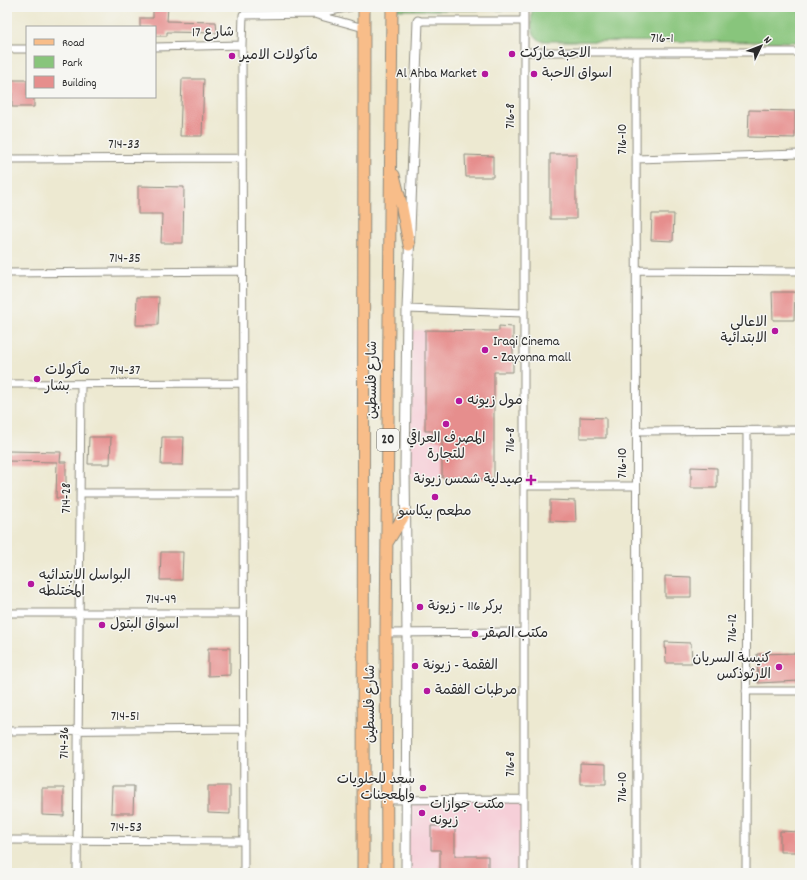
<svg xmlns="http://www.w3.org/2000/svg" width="807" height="880" font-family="Dekko,'Playpen Sans Arabic',sans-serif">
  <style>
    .built { fill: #f6cfd8 }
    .green { fill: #88c57b; stroke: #5a7853 }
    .building { fill: #e68e8d }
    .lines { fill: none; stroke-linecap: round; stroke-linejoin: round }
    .minor-casing { stroke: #8c8a7e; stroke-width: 9 }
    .tertiary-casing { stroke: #8c8a7e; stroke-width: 11 }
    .primary-casing { stroke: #8c8a7e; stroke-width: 13 }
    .minor { stroke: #fff; stroke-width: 7 }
    .tertiary { stroke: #fff; stroke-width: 9 }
    .primary { stroke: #f8bd89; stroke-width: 11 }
    .poi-dot { fill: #b5179e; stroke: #f6f6f2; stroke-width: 1.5 }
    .labels { text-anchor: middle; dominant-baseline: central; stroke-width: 3; stroke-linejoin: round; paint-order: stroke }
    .shield { fill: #f6f6f2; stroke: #686867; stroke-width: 1 }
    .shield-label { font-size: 13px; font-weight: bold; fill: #2b2b2b }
    .street-label { font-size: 14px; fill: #2b2b2b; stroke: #f6f6f2 }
    .poi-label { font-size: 14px; fill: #2b2b2b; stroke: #f6f6f2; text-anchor: start }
  </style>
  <rect width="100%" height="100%" fill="#f6f6f2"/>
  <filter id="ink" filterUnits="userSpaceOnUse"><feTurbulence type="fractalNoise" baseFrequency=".025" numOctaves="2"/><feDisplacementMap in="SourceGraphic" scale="8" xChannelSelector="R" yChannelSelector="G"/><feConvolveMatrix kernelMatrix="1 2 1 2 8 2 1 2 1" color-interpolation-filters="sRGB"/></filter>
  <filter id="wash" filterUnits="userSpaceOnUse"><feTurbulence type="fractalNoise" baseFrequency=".012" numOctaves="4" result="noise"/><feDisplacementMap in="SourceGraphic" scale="16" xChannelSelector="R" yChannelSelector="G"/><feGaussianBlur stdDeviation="0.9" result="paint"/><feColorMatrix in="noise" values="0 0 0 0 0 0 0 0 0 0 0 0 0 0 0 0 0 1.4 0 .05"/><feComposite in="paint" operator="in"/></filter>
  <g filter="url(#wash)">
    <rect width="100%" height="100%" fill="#ede9d1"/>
    <!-- built -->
    <path class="built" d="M 499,326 L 513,327 L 513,372 L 494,372 L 494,479 L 410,478 L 411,330 L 499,331 Z
      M 524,799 L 524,873 L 406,873 L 406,800 Z"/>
    <!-- green -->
    <path class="green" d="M 398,7 L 516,7 L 516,10 L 397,10 Z
      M 532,7 L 800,7 L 800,42 L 541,41 C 528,33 532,20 532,7 Z"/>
    <g id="blocks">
      <!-- building -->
      <path class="building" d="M 153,7 L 168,7 L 167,21 L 216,22 L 217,33 L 167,32 L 167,36 L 155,36 L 155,27 L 140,27 L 140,18 L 153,18 Z
        M 182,79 L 204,79 L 202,136 L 180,136 Z
        M 12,80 L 27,80 L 27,97 L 34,97 L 34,107 L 12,107 Z
        M 749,110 L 795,111 L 795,138 L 748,137 Z
        M 550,154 L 576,154 L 576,219 L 550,219 Z
        M 465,155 L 493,156 L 493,177 L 466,177 Z
        M 138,186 L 184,187 L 183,243 L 161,243 L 162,214 L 138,214 Z
        M 652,214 L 674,214 L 673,241 L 651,240 Z
        M 772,292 L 795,292 L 794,320 L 773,320 Z
        M 137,297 L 159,297 L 158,325 L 136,325 Z
        M 499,326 L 513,327 L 513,372 L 494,372 L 494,479 L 442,478 L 442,440 L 433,440 L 433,431 L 425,431 L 425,330 L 499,331 Z
        M 580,417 L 606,418 L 606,438 L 580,438 Z
        M 89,437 L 111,437 L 110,464 L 88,464 Z
        M 162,437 L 184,437 L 183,465 L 161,465 Z
        M 7,451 L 61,452 L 60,462 L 66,462 L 66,498 L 56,498 L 57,462 L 7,461 Z
        M 691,467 L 717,468 L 717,488 L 691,488 Z
        M 550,500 L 575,501 L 576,522 L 550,521 Z
        M 161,552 L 183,552 L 182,580 L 160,580 Z
        M 665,576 L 691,577 L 691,597 L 665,597 Z
        M 665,642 L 691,643 L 692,663 L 666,663 Z
        M 208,648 L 230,648 L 230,675 L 208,676 Z
        M 800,653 L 800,681 L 758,683 L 757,654 Z
        M 580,763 L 606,764 L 606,784 L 580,784 Z
        M 112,786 L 134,786 L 133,813 L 111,813 Z
        M 208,786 L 230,786 L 230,814 L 208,813 Z
        M 42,788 L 64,788 L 64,816 L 42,815 Z
        M 431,826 L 455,826 L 455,856 L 488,856 L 488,873 L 440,873 L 440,850 L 431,850 Z
        M 780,831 L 800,832 L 800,852 L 780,852 Z"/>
    </g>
  </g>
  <g filter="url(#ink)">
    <use href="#blocks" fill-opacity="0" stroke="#8c8a7e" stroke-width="1"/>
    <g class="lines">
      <defs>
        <path id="minor" d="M 524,7 L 524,873
          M 317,15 L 364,28
          M 418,21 L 524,21
          M 242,45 L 244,873
          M 155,47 L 242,45 L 243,15 L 315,14 L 351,7
          M 7,49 L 27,49
          M 524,52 L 800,52
          M 636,52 L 637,873
          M 7,159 L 242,158
          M 636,159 L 800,154
          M 636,270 L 800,271
          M 7,273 L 242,271
          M 407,309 L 524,313
          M 7,384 L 243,383
          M 636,431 L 800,430
          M 524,486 L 636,486
          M 80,493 L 243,493
          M 7,613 L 243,613
          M 386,633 L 524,632
          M 746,691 L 800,691
          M 7,731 L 244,729
          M 386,800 L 524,799
          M 7,840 L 244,841
          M 77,873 L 81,384
          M 746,873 L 747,430"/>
        <path id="tertiary" d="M 406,873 L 407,633 L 405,470 L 407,309 L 418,21"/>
        <path id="primary" d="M 394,175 L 401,203 L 409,245
          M 387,543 L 405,514
          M 363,873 L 364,7
          M 387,873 L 386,633 L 392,7"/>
      </defs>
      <!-- minor casing -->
      <use href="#minor" class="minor-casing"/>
      <!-- tertiary casing -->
      <use href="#tertiary" class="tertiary-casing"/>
      <!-- primary casing -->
      <use href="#primary" class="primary-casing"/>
      <!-- minor -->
      <use href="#minor" class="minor"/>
      <!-- tertiary -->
      <use href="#tertiary" class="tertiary"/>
      <!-- primary -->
      <use href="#primary" class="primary"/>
    </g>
  </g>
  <!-- markers -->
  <g class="poi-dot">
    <circle cx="512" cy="54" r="4"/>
    <circle cx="232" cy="56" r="4"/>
    <circle cx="485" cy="74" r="4"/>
    <circle cx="534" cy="74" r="4"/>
    <circle cx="775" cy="331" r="4"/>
    <circle cx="485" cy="350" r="4"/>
    <circle cx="37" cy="379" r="4"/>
    <circle cx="459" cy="401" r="4"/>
    <circle cx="446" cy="424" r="4"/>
    <path d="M529 474h4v4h4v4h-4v4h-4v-4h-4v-4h4z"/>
    <circle cx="435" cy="497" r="4"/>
    <circle cx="31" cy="584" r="4"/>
    <circle cx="420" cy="607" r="4"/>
    <circle cx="102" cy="625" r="4"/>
    <circle cx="475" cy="634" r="4"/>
    <circle cx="415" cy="666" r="4"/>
    <circle cx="779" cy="667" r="4"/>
    <circle cx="427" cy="691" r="4"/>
    <circle cx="423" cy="788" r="4"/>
    <circle cx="422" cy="813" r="4"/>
  </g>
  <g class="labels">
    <!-- shield labels -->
    <rect class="shield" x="377" y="429" width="22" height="22" rx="3"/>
    <g class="shield-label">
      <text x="388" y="440">20</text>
    </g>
    <!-- street labels -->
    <g class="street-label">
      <text transform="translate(213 33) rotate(-1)">شارع 17</text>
      <text x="662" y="39">716-1</text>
      <text transform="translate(511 116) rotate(-90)">716-8</text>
      <text transform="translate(623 139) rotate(-90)">716-10</text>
      <text x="124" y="145">714-33</text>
      <text x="125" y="259">714-35</text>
      <text x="125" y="371">714-37</text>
      <text transform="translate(373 380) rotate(-90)">شارع فلسطين</text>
      <text transform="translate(511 440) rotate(-90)">716-8</text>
      <text transform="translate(623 463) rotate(-90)">716-10</text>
      <text transform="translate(67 498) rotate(-90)">714-28</text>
      <text x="161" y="600">714-49</text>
      <text transform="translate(733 628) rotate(-90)">716-12</text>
      <text transform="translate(371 704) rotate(-90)">شارع فلسطين</text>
      <text x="125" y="717">714-51</text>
      <text transform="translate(65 743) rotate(-90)">714-36</text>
      <text transform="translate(511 764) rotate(-90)">716-8</text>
      <text transform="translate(623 787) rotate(-90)">716-10</text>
      <text x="126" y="828">714-53</text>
    </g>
    <!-- poi labels -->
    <g class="poi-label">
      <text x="520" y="54">الاحبة ماركت</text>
      <text x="240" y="56">مأكولات الامير</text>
      <text x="477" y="74" text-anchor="end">Al Ahba Market</text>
      <text x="542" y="74">اسواق الاحبة</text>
      <text x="767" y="323" text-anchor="end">الاعالي<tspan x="767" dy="16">الابتدائية</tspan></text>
      <text x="493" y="342">Iraqi Cinema<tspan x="493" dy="16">- Zayonna mall</tspan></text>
      <text x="45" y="371">مأكولات<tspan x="45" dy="16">بشار</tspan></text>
      <text x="467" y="401">مول زيونه</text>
      <text x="446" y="439" text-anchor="middle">المصرف العراقي<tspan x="446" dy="16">للتجارة</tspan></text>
      <text x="523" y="480" text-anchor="end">صيدلية شمس زيونة</text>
      <text x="435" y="512" text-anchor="middle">مطعم بيكاسو</text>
      <text x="39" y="576">البواسل الابتدائيه<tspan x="39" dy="16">المختلطه</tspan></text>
      <text x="428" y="607">بركر 116 - زيونة</text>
      <text x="110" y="625">اسواق البتول</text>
      <text x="483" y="634">مكتب الصقر</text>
      <text x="771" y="659" text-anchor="end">كنيسة السريان<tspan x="771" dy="16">الارثوذكس</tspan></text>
      <text x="423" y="666">الفقمة - زيونة</text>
      <text x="435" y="691">مرطبات الفقمة</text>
      <text x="415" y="780" text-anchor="end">سعد للحلويات<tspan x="415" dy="16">والمعجنات</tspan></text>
      <text x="430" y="805">مكتب جوازات<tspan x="430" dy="16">زيونه</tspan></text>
    </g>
  </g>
  <!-- margin -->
  <rect width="807" height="880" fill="none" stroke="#f6f6f2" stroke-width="24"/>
  <!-- legend -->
  <rect x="26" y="26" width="130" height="72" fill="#f6f6f2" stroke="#a5a5a2"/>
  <rect x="34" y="39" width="20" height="6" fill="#f8bd89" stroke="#a5a5a2"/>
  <text x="62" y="46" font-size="12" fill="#2b2b2b">Road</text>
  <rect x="34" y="56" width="20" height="12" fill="#88c57b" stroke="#a5a5a2"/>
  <text x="62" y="66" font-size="12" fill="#2b2b2b">Park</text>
  <rect x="34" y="76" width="20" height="12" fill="#e68e8d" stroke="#a5a5a2"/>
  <text x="62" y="86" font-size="12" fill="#2b2b2b">Building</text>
  <!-- north arrow -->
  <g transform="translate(761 46) rotate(47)" stroke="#f6f6f2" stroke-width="3" paint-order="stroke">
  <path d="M0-3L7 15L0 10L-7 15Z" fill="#2b2b2b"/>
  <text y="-6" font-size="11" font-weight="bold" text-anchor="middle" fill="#2b2b2b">N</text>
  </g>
</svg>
